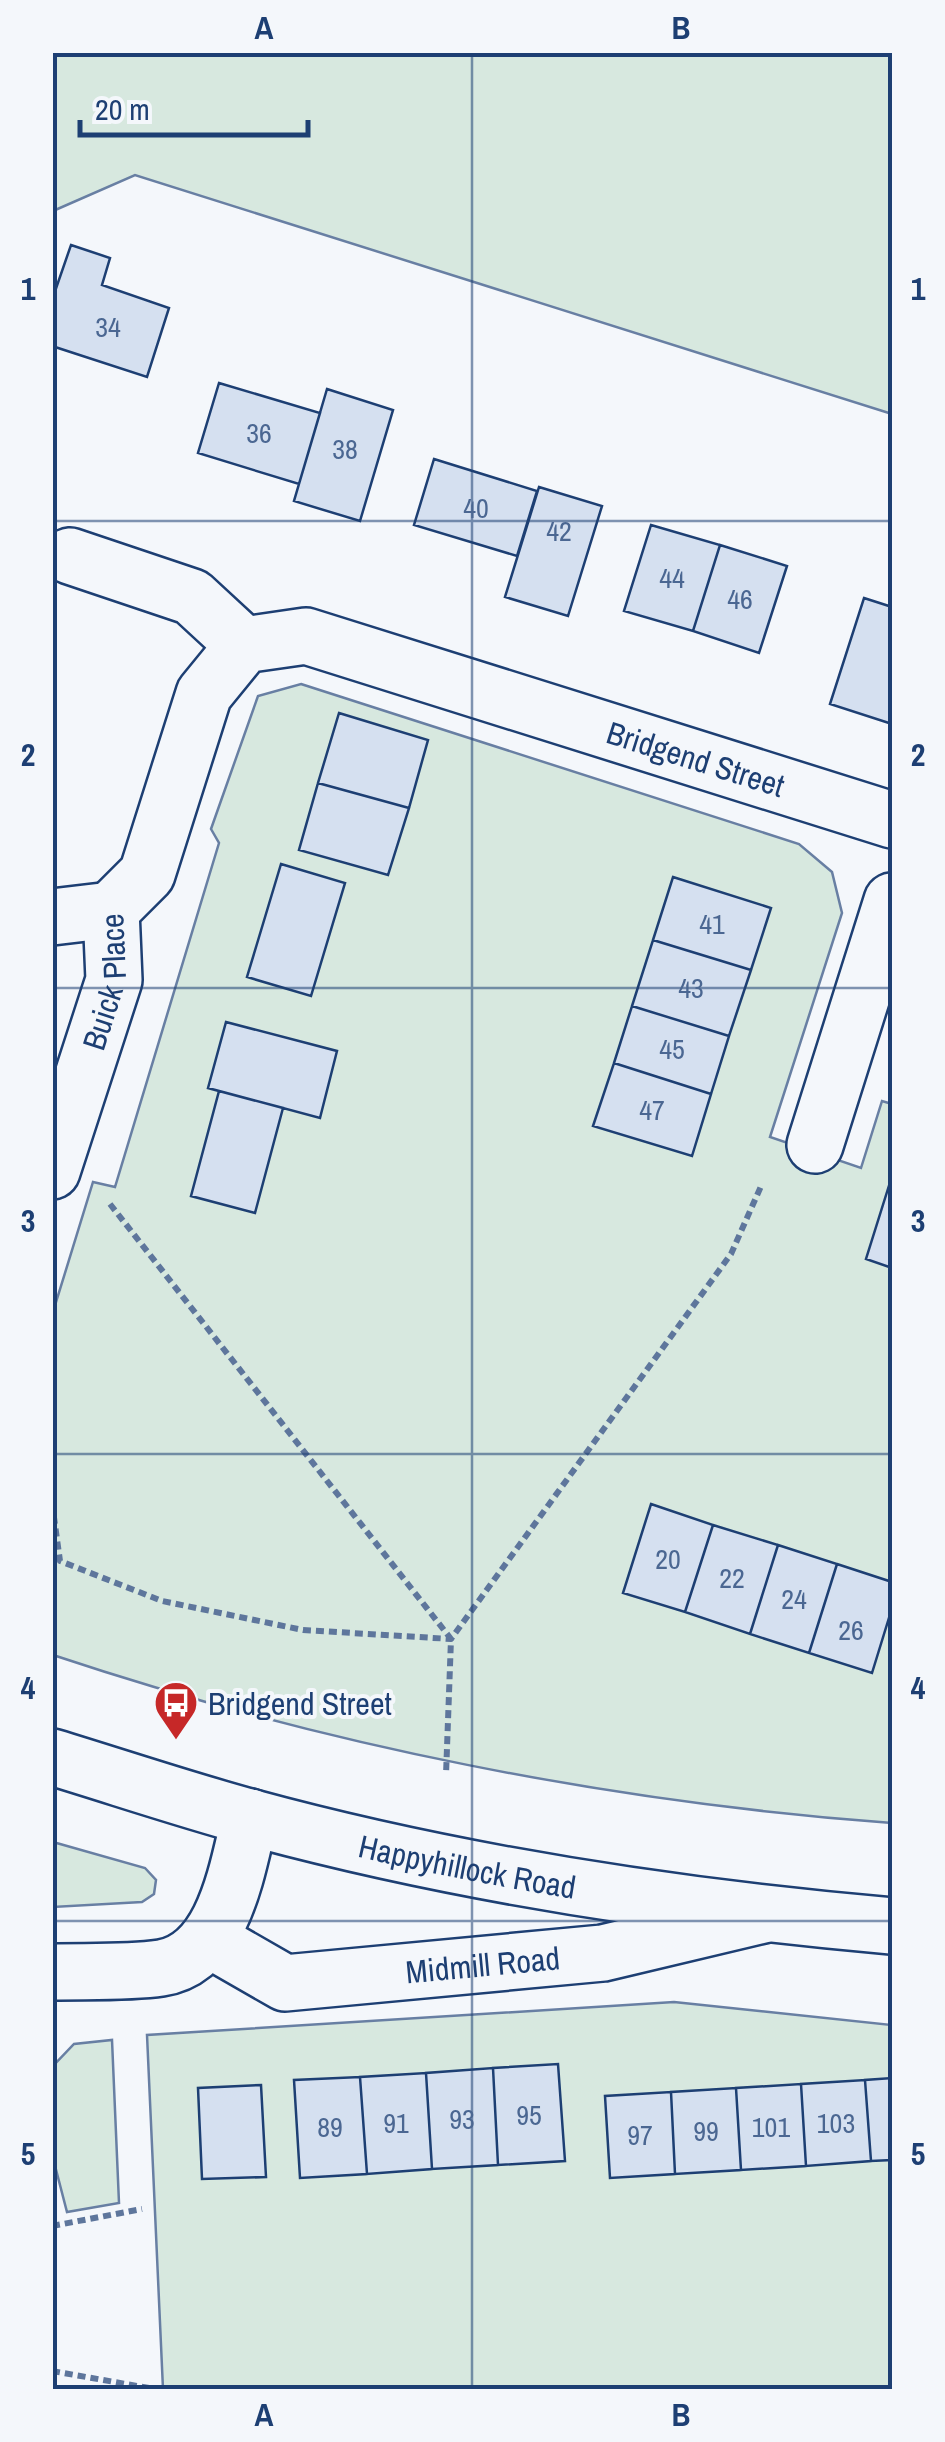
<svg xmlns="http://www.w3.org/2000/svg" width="945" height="2442" font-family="'Archivo Narrow',sans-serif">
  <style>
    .green { fill: #d7e8df; stroke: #687fa3; stroke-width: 2.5 }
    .building { fill: #d5e0f0; stroke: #1d3f73; stroke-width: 2.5 }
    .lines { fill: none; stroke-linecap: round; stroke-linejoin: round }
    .minor-casing { stroke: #1d3f73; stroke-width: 60 }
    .tertiary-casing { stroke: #1d3f73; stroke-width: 60 }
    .path { stroke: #5e769c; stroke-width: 6; stroke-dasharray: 8 5; stroke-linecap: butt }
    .minor { stroke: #f4f7fb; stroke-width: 55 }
    .tertiary { stroke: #f4f7fb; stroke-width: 55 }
    .grid { fill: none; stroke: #1d3f73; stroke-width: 2.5; stroke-opacity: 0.55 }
    .labels { text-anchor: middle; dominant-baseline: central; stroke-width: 8; stroke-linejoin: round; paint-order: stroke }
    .number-label { font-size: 28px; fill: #4b6792 }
    .street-label { font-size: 32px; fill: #1d3f73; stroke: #f4f7fb }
    .poi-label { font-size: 32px; fill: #1d3f73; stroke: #f4f7fb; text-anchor: start }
    .neatline { fill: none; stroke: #1d3f73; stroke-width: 4 }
    .grid-label { font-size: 32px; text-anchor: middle; font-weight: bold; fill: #1d3f73 }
  </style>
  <rect width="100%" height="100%" fill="#f4f7fb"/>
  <!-- green -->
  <path class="green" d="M 53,52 L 892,53 L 892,414 L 135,175 L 53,211 Z
    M 301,684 L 799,844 L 832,872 L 842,913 L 770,1137 L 861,1168 L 882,1101 L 892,1104 L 892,1823 C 608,1802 323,1745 53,1655 L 53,1312 L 93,1182 L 115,1187 L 219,843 L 211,829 L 258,696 Z
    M 53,1842 L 145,1868 L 156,1880 L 154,1894 L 142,1902 L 53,1907 Z
    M 674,2002 L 892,2025 L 892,2389 L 163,2389 L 147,2035 Z
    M 112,2040 L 119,2203 L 67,2212 L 53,2158 L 53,2066 L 74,2044 Z"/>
  <!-- building -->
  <path class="building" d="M 71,245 L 110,258 L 102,285 L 169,308 L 147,377 L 52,346 L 52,300 Z
    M 219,383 L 320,413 L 299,484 L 198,453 Z
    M 327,389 L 393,410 L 360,521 L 294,501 Z
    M 434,459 L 537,491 L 517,556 L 414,525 Z
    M 539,487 L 602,506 L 568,616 L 505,597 Z
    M 651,525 L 720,545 L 693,631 L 624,611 Z
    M 720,545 L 787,566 L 759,653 L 693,631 Z
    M 864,598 L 892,607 L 892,724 L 830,704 Z
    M 339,713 L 428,740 L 409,808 L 318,783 Z
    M 318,783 L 409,808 L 388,875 L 299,850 Z
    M 281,864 L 345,883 L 311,996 L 247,977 Z
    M 673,877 L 771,908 L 751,970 L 653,940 Z
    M 653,940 L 751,970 L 729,1036 L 632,1006 Z
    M 632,1006 L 729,1036 L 711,1094 L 614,1063 Z
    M 226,1022 L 337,1051 L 320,1118 L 208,1088 Z
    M 614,1063 L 711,1094 L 692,1156 L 593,1126 Z
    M 219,1091 L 283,1108 L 255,1213 L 191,1196 Z
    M 892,1176 L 892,1268 L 866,1259 Z
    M 651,1504 L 713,1525 L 685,1612 L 623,1593 Z
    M 713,1525 L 778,1545 L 750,1634 L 685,1612 Z
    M 778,1545 L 837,1564 L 809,1653 L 750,1634 Z
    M 837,1564 L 892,1582 L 892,1608 L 872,1673 L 809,1653 Z
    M 558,2064 L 565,2161 L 498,2165 L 493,2068 Z
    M 493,2068 L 498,2165 L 432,2169 L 426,2073 Z
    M 426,2073 L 432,2169 L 367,2174 L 360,2077 Z
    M 360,2077 L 367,2174 L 300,2178 L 294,2080 Z
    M 892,2078 L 892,2160 L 871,2161 L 865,2080 Z
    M 865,2080 L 871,2161 L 806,2166 L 801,2084 Z
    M 801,2084 L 806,2166 L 741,2170 L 736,2088 Z
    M 261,2085 L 266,2177 L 202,2179 L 198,2088 Z
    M 736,2088 L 741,2170 L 675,2174 L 671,2092 Z
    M 671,2092 L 675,2174 L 610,2178 L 605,2096 Z"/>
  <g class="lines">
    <defs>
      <g id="minor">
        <path d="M 70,556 L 192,597 L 244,645"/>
        <path d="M 52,917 L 111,910"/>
        <path d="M 815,1145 L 892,901"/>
        <path id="s1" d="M 52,1171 L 114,980 L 111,910 L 147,874 L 204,694 L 244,645 L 306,636 L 892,820"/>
        <path id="s2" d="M 210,1940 L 285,1983 L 603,1953 L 763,1915"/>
        <path d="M 52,1972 C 88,1971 126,1973 161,1968 C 225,1958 237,1868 250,1817"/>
      </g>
      <g id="tertiary">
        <path id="s3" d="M 52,1757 C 118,1777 183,1799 249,1817 C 458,1874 676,1907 892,1926"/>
      </g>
    </defs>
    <!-- minor casing -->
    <use href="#minor" class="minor-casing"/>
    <!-- tertiary casing -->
    <use href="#tertiary" class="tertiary-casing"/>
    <!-- path -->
    <path class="path" d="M 110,1204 L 451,1639 L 446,1775
      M 52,1503 L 60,1561 L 162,1601 L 303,1630 L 451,1639 L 731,1254 L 762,1184
      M 52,2226 L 142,2209
      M 52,2371 L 149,2388"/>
    <!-- minor -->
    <use href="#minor" class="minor"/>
    <!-- tertiary -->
    <use href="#tertiary" class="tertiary"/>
  </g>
  <!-- grid -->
  <path class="grid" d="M 472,52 L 472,2390M 52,521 L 892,521M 52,988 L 892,988M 52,1454 L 892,1454M 52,1921 L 892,1921"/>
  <!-- icons -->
  <defs>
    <symbol id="bus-pin" viewBox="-11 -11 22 30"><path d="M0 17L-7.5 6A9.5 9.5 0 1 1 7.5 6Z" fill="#c62828" stroke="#f4f7fb"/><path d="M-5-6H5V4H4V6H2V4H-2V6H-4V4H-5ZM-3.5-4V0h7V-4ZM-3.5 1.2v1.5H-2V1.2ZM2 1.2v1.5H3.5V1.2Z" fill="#fff"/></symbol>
  </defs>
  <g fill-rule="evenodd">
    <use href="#bus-pin" x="151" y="1678" width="50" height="68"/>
  </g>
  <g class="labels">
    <!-- number labels -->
    <g class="number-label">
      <text x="108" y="327">34</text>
      <text x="259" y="433">36</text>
      <text x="345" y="449">38</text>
      <text x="476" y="508">40</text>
      <text x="559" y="531">42</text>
      <text x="672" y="578">44</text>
      <text x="740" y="599">46</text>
      <text x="712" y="924">41</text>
      <text x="691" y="988">43</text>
      <text x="672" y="1049">45</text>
      <text x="652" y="1110">47</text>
      <text x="668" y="1559">20</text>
      <text x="732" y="1578">22</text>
      <text x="794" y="1599">24</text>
      <text x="851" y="1630">26</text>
      <text x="529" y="2115">95</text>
      <text x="462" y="2119">93</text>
      <text x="396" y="2123">91</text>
      <text x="836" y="2123">103</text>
      <text x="330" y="2127">89</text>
      <text x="771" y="2127">101</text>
      <text x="706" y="2131">99</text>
      <text x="640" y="2135">97</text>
    </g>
    <!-- street labels -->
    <g class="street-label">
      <text stroke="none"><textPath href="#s1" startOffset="1045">Bridgend Street</textPath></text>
      <text stroke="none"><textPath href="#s1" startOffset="198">Buick Place</textPath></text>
      <text stroke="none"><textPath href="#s3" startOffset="430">Happyhillock Road</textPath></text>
      <text stroke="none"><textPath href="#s2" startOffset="285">Midmill Road</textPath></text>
    </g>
    <!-- poi labels -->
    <g class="poi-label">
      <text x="208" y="1703">Bridgend Street</text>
    </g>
  </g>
  <!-- border -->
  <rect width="945" height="2442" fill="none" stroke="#f4f7fb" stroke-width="110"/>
  <!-- scale -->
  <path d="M80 120v15h228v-15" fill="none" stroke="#1d3f73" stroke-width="5"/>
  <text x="95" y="120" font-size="30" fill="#1d3f73" stroke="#f4f7fb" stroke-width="8" paint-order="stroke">20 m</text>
  <rect x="55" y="55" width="835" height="2332" class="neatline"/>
  <g class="grid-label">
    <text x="264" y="39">A</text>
    <text x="681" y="39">B</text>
    <text x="28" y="300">1</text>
    <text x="918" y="300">1</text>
    <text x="28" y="766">2</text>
    <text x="918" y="766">2</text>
    <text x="28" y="1232">3</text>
    <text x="918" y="1232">3</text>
    <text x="28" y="1699">4</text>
    <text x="918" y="1699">4</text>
    <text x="28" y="2165">5</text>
    <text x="918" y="2165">5</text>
    <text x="264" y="2426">A</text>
    <text x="681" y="2426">B</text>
  </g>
</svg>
